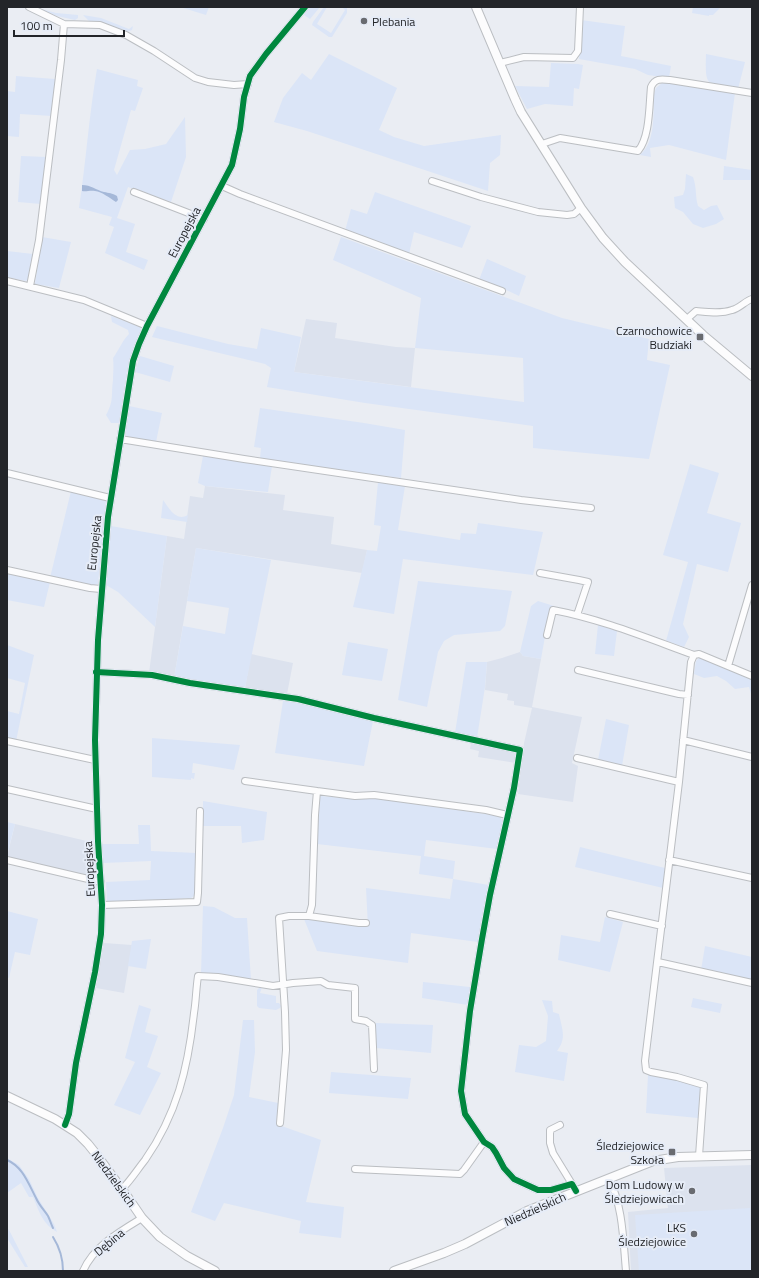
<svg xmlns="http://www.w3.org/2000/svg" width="759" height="1278" font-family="'Titillium Web',sans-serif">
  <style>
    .built { fill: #dce2ee }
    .green { fill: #dbe5f7 }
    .water { fill: #a5b8d8 }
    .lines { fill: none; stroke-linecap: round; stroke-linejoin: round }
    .stream { stroke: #a5b8d8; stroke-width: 2 }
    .minor-casing { stroke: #bbbec2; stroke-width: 8 }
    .tertiary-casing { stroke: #bbbec2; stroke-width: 10 }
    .minor { stroke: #fcfcfd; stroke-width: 6 }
    .tertiary { stroke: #fcfcfd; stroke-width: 8 }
    .cycleway-casing { stroke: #e6ecf7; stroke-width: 8 }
    .cycleway { stroke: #00873e; stroke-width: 6 }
    .poi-dot { fill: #696b70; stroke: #e6ecf7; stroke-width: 1.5 }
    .labels { text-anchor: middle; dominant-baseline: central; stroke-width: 4; stroke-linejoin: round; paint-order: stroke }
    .poi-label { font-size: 12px; fill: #232529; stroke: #e6ecf7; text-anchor: end }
    .street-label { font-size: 12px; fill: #232529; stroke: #e6ecf7 }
  </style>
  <rect width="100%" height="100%" fill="#eaedf3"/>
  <!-- built -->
  <path class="built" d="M 306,319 L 337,323 L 335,338 L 396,347 L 415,348 L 411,387 L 294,372 Z
    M 205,486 L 285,495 L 283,510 L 334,517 L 331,544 L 367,550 L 362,573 L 196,548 L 174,678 L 149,673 L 167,536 L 184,539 L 190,496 L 203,498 Z
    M 520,652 L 523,656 L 541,659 L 532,707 L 582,717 L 572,763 L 578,766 L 573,802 L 518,794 L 524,743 L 532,708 L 514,705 L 514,701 L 507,700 L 508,694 L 485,690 L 487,662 L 502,658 Z
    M 251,654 L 293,663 L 287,694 L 245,688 Z
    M 471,742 L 517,751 L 517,753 L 516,763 L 478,757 L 479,751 L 470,749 Z
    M 15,824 L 95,843 L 95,879 L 7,857 Z
    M 104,943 L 132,945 L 124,993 L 96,988 Z
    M 752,1165 L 752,1271 L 631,1271 L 628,1212 L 668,1208 L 664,1168 Z"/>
  <!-- green -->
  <path class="green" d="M 34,7 L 56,13 L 78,15 L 78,18 L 75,20 L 57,16 Z
    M 180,7 L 209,7 L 206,15 Z
    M 309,7 L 320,7 L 310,19 L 304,15 Z
    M 324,7 L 327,7 L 317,24 L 331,33 L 345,10 L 342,7 L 347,7 L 347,13 L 332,37 L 329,37 L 312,25 L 313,22 Z
    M 693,7 L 721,7 L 713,15 L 709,15 L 709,16 L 692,13 Z
    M 83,15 L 101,18 L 129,29 L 133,26 L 132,30 L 127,32 L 104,24 L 90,22 Z
    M 581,20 L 625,26 L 621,56 L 671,66 L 669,78 L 648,75 L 635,69 L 579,59 Z
    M 329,54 L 397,88 L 379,130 L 394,137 L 424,146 L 501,135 L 500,155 L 490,163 L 488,191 L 307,131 L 274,122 L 283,98 L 302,73 L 311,80 Z
    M 706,54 L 745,62 L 738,89 C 706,84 705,88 706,54 Z
    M 551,63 L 578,64 L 583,65 L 579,89 L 574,88 L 573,106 L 545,104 L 527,109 L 515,86 L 549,87 Z
    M 97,69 L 138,80 L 137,86 L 143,88 L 135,111 L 131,110 L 114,170 L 117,175 L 130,150 L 145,149 L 166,144 L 185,117 L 186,157 L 171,202 L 128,187 L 117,218 L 135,224 L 126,252 L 148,260 L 144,270 L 105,253 L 114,227 L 109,225 L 112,217 L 79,208 C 86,162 89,115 97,69 Z
    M 16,76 L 55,79 L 52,116 L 20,114 L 19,137 L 7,136 L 7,91 L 15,92 Z
    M 662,83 L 669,83 L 735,93 L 726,160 L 669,145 L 650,148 L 651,157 L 640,155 C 656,141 653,114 654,94 L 656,88 Z
    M 21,156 L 47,157 L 41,204 L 18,202 Z
    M 724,166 L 752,170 L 752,180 L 723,180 Z
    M 686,174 L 693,177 C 697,188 695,196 698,206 L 704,210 L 711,206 L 717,205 L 724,219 L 716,224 L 703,228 L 693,224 L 683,212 L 675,208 L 674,197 L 683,195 L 685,189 Z
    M 375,192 L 471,226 L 462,248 L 414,232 L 409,254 L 345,231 L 351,209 L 367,214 Z
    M 42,237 L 71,242 L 59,288 L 35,284 Z
    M 341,237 L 562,318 L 649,339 L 647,360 L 670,365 L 649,459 L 533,448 L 533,426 L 365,403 L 267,387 L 271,368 L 265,364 L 152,337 L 157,326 L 228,344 L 257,349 L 261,328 L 301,337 L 294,372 L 524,402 L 523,358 L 415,348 L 421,298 L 333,260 Z
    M 7,251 L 33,254 L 28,280 L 25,281 L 7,277 Z
    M 487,259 L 526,276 L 519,296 L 504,289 L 479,280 Z
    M 111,316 L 140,327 L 141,330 L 127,371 L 119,423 L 111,423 L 106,415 C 114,401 111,395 113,380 C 113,372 114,367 113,358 C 119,350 122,341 129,334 L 128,330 L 112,322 Z
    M 140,356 L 174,366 L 170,382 L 135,372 Z
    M 129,406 L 162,413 L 156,442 L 127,437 L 125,433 Z
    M 260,408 L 364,423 L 405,430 L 401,478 L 260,459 L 261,448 L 254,447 Z
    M 203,456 L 272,466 L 268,492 L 205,486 L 198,483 Z
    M 690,464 L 719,473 L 707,513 L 741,523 L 728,572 L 697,564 L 683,624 L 689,637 L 684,647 L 666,641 L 688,562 L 663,555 Z
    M 378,482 L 405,486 L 398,530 L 460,540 L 461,533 L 476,534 L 478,523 L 543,532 L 533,575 L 403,559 L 394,614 L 353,607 L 367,550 L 377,551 L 381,526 L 374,525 Z
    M 71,491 L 106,500 L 98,584 L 92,586 L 50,578 Z
    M 163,500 C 169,508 176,522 188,515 L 187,522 L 161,518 Z
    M 111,526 L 167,536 L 155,627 L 118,592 L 106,585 Z
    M 196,548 L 271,560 L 245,688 L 191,681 L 174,678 L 183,626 L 225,634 L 229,608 L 187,601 Z
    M 7,574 L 50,582 L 44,607 L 7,600 Z
    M 418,581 L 512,591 L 505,626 L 500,631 L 454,635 L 444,641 L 438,652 L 427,707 L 398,700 Z
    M 538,601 L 554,606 L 551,608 L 549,614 L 541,659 L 523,656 L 520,652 L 531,606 Z
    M 598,625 L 617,631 L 614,656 L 595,654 Z
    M 348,642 L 388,649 L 382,681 L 342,675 Z
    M 7,645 L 34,655 L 16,741 L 7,739 L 7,711 L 19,714 L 25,683 L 7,678 Z
    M 700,657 L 752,678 L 752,697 L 749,687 L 735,689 L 726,681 L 717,676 L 704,678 L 694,674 L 696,661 Z
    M 466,662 L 487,662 L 485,687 L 477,738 L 455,733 Z
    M 283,701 L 304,704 L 373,721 L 364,766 L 275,753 Z
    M 606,719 L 629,725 L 622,766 L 598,760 Z
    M 152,738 L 240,745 L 234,770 L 193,763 L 192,773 L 195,773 L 194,779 L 191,778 L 191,780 L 152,777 Z
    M 320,796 L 357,799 L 371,798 L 500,816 L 503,823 L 497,849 L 426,840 L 424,856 L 455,861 L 453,879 L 489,885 L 478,942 L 411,933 L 408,963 L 317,951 L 304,919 L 368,927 L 366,888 L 450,899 L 453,879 L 419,874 L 421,856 L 317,844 Z
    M 203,801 L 267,812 L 264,840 L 242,843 L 241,826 L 203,826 Z
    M 7,822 L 15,824 L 7,855 Z
    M 138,825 L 150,825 L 151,851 L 197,853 L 196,893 L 194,896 L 191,898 L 107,903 L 106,882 L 150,880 L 151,861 L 103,863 L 102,844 L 139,844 Z
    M 580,847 L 665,868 L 663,888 L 575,867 Z
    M 203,906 L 214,907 L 235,918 L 247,918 L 251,980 L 201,974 Z
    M 7,911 L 38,919 L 30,955 L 15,952 L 9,978 L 7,977 Z
    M 605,917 L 623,922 L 610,972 L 558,960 L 561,935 L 600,942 Z
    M 151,939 L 146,969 L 128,966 L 132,941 Z
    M 705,946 L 752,957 L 752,981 L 701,970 Z
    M 423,982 L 470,987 L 468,1005 L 422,998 Z
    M 260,987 L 262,987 L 260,993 L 276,996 L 276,1003 L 279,1003 L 281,1006 L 280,1008 L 276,1010 L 259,1008 L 257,1006 L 257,990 Z
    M 693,998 L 722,1004 L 720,1013 L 691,1007 Z
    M 542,1000 L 552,1001 L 553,1012 L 559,1014 C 562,1029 567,1038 557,1051 L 568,1053 L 564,1081 L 515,1072 L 519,1045 L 536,1047 L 546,1041 L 548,1016 Z
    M 139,1005 L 151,1009 L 145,1032 L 158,1036 L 147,1067 L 161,1073 L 140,1115 L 114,1105 L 135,1062 L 125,1058 Z
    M 243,1020 L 254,1020 L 255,1052 L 249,1097 L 278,1103 L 276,1124 L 321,1140 L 306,1202 L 344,1207 L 341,1238 L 299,1233 L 301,1221 L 224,1203 L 215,1221 L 191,1212 L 223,1128 L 234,1095 Z
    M 376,1023 L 433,1025 L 431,1053 L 376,1048 Z
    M 331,1072 L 411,1078 L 408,1099 L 329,1093 Z
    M 648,1075 L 667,1078 L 698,1085 L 701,1088 L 701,1093 L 698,1118 L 646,1113 Z
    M 7,1158 L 19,1165 L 29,1179 L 38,1198 L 54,1224 L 57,1232 C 43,1225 39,1211 33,1197 L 29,1197 L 21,1183 L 7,1193 Z
    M 750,1208 L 752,1271 L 639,1271 L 635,1215 Z
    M 7,1228 L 9,1230 L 28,1267 L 25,1267 L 7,1238 Z"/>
  <!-- water -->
  <path class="water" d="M 82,185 C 91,185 96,190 104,192 C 109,193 112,193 117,196 L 118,200 L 116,202 C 110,198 102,192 95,191 C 90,190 86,192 82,191 Z"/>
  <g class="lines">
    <!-- stream -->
    <path class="stream" d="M 7,1160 C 23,1167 28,1183 36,1198 C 39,1205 44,1210 48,1216 C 50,1220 51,1224 53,1228
      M 53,1237 C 60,1248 63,1258 63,1271"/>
    <defs>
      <path id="minor" d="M 29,7 L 64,24 L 100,25 L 126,35 L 154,51 L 195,78 L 208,82 L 234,85 L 248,84
        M 500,63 L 524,57 L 573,58 L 578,51 L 580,7
        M 542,144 L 560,138 L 638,151 C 650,137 649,106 651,87 C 655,78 661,79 670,80 L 752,93
        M 432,181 L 481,197 L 538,212 L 567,215 L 574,214 L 581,208
        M 222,186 L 240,194 L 502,291
        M 134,192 L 204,219
        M 7,281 L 84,300 L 147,326
        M 30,286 L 39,240 L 61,60 L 64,24
        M 687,319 L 696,311 C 708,312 721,314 732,310 C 740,308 745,301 752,299
        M 120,439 L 244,459 L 521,500 L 591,508
        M 7,473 L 110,498
        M 7,570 L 90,588 L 101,589
        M 540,573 L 579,580 L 588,582 L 577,615
        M 547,635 L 553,610 C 601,619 647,638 694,655
        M 728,666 L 752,585
        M 578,670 L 679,694 L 688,695
        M 96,672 L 152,675 L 190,683 L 298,699 L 374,718 L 520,750 L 514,788 L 490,895 L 482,939 L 470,1011 L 461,1091 L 465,1114 L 484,1142 L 492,1147 L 496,1153 L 504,1168 L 514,1179 L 538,1190 L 551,1190 L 572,1184 L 576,1191
        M 683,740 L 752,757
        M 7,741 L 95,760
        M 577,758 L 679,782
        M 245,781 L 317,791 L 315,815 L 312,905 L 309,916 L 289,916 L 279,918 L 285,1012 L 286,1050 L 280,1123
        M 7,789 L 97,809
        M 317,791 L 355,796 L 374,795 L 486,810 L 507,815
        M 7,860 L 101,882
        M 669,860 L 752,878
        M 102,905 L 197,902 L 198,893 L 200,811
        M 610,914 L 662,926
        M 309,916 L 359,923 L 366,923
        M 658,962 L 752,983
        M 65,1125 L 69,1114 L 76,1063 L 95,972 L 101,934 L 102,905 L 98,841 L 95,740 L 98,640 L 108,517 L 133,361 L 139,344 L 147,326 L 232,165 L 240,129 L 244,97 L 250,76 L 266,54 L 305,7
        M 560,1125 L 550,1130 L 550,1143 L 553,1153 L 572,1184
        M 699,1156 L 704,1085 L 677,1077 L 651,1072 L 646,1070 L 645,1061 L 679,782 L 691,662 L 694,655 L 699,654 L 752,676
        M 355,1169 L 460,1174 L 464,1170 L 484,1142
        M 609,1178 C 623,1208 623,1238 626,1271
        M 122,1189 C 131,1180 137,1170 145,1160 C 177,1114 188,1068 194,1013 C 196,1001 196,989 198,976 L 218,977 L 273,986 L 293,983 L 321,981 L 328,985 L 355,988 L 355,1019 L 366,1021 L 372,1025 L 374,1069
        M 83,1271 C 94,1246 119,1232 142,1218"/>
      <path id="tertiary" d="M 476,7 L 515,99 L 521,112 L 581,208 L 603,238 L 625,262 L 703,335 L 752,376
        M 7,1096 L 55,1119 L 77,1133 L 88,1144 L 96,1154 L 129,1199 L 142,1218 L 160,1237 L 187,1256 L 215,1271
        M 394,1271 L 444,1253 L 465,1244 L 527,1211 L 653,1161 L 678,1157 L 752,1155"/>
    </defs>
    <!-- minor casing -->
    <use href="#minor" class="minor-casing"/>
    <!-- tertiary casing -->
    <use href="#tertiary" class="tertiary-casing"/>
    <!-- minor -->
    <use href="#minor" class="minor"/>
    <!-- tertiary -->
    <use href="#tertiary" class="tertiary"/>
    <defs>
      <path id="cycleway" d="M 96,672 L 152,675 L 190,683 L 298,699 L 374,718 L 520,750 L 514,788 L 490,895 L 482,939 L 470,1011 L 461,1091 L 465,1114 L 484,1142 L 492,1147 L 496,1153 L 504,1168 L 514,1179 L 538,1190 L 551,1190 L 572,1184 L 576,1191
        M 65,1125 L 69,1114 L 76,1063 L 95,972 L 101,934 L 102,905 L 98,841 L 95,740 L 98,640 L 108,517 L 133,361 L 139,344 L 147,326 L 232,165 L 240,129 L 244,97 L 250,76 L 266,54 L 305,7"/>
    </defs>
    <!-- cycleway casing -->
    <use href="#cycleway" class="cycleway-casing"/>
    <!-- cycleway -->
    <use href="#cycleway" class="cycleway"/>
  </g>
  <!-- markers -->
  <g class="poi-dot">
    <circle cx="364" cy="21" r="4"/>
    <rect x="696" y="333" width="8" height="8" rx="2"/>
    <rect x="668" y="1148" width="8" height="8" rx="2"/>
    <circle cx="692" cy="1191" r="4"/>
    <circle cx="694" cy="1234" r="4"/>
  </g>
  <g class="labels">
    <!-- poi labels -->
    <g class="poi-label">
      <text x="372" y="21" text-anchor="start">Plebania</text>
      <text x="692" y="330">Czarnochowice<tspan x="692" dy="14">Budziaki</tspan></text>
      <text x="664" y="1145">Śledziejowice<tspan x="664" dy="14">Szkoła</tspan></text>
      <text x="684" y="1184">Dom Ludowy w<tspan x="684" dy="14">Śledziejowicach</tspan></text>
      <text x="686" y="1227">LKS<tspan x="686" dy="14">Śledziejowice</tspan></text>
    </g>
    <!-- street labels -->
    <g class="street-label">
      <text transform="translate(184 232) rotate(-62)">Europejska</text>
      <text transform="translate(94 543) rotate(-84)">Europejska</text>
      <text transform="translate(89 869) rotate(-93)">Europejska</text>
      <text transform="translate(114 1179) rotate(54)">Niedzielskich</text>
      <text transform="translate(535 1209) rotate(-24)">Niedzielskich</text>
      <text transform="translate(109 1242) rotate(-40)">Dębina</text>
    </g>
  </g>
  <!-- border -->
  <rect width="759" height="1278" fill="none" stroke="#232529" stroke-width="16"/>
  <!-- scale -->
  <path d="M14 30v6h110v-6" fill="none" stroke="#232529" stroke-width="2"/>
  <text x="20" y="30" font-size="12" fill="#232529" stroke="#e6ecf7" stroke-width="3" paint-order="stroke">100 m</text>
</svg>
